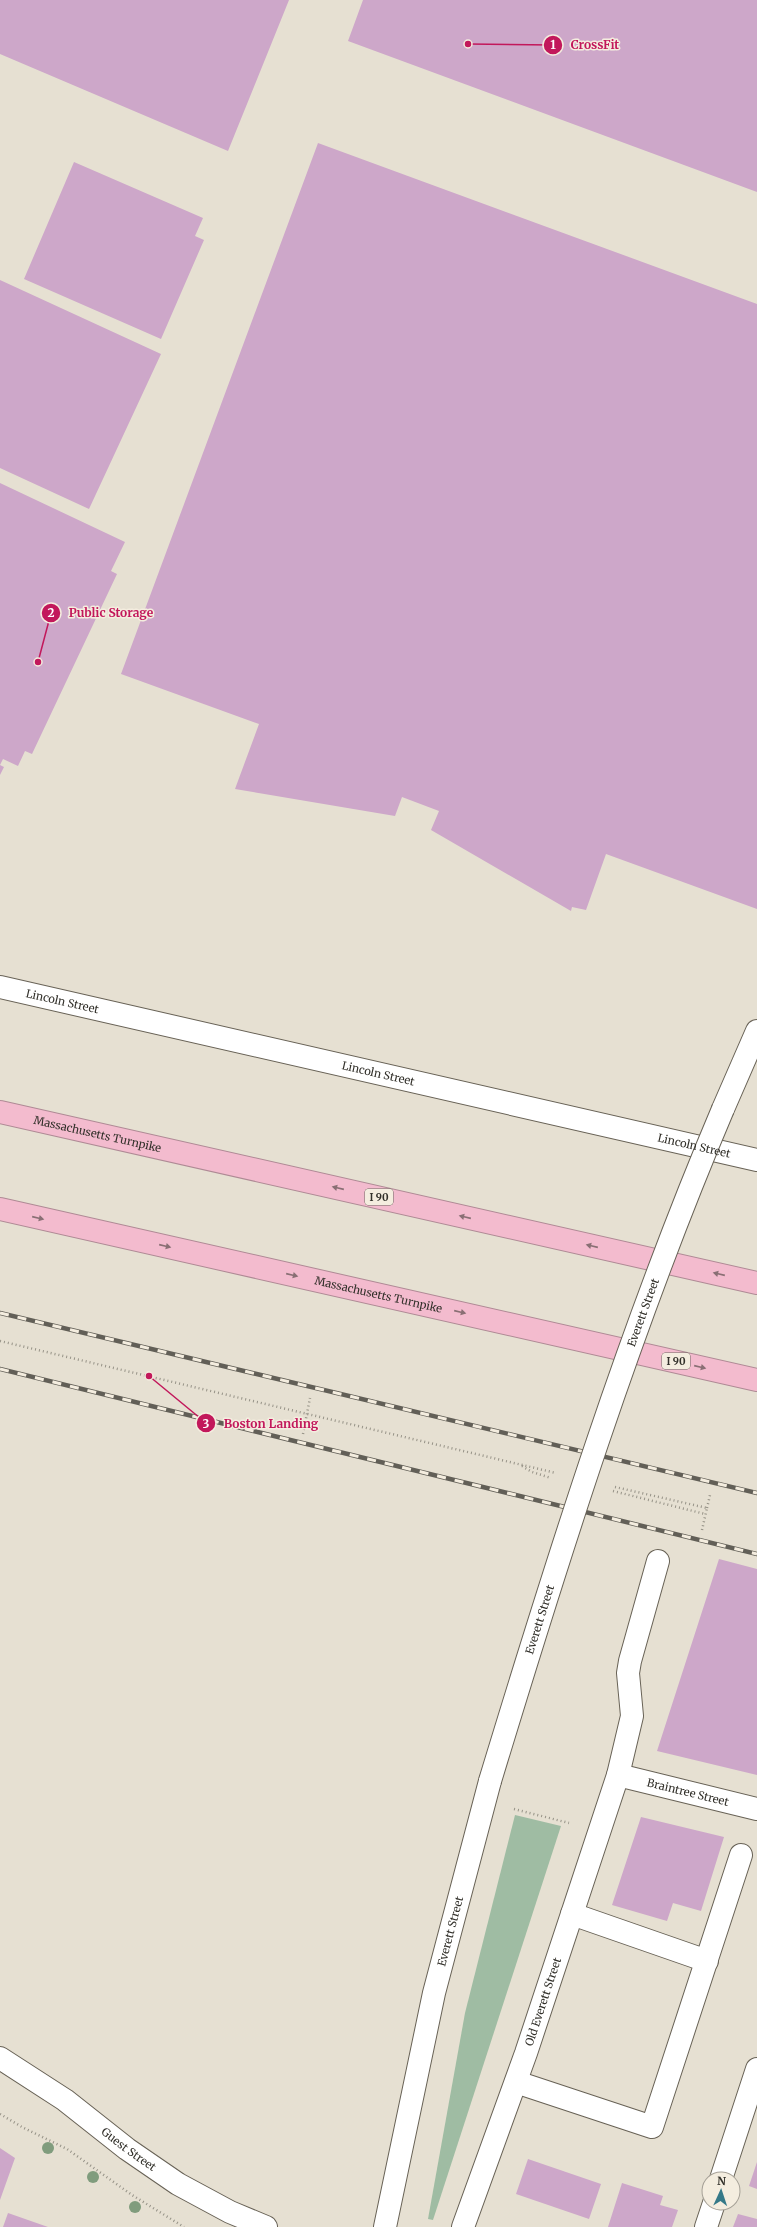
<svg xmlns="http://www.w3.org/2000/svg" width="757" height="2227" font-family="Merriweather,serif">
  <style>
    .green { fill: #9fbca3 }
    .building { fill: #cda7c9 }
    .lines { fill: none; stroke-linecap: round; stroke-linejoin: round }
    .minor-casing { stroke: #686256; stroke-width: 24 }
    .highway-casing { stroke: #af8a95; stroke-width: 24 }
    .path { stroke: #969287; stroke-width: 2.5; stroke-dasharray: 1 3; stroke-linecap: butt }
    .minor { stroke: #fff; stroke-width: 22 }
    .highway { stroke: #f3bbce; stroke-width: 22 }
    .rail-casing { stroke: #625f57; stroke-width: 4.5 }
    .rail { stroke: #f4eddf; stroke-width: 3; stroke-dasharray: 9; stroke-linecap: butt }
    .minor-bridge-casing { stroke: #686256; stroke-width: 24; stroke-linecap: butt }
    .minor-bridge { stroke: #fff; stroke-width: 22 }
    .tree { fill: #809c7d }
    .oneway { fill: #896f74 }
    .labels { text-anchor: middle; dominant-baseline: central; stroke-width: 3; stroke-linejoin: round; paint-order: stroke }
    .shield { fill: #f4eddf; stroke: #6c6960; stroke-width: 1 }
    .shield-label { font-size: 10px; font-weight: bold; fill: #32302a }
    .street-label { font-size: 11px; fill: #32302a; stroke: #f4eddf }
    .leader { fill: none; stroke: #c2185b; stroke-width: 1.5 }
    .callout-dot { fill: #c2185b; stroke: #f4eddf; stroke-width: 1.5 }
    .mark-label { font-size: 12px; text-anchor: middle; font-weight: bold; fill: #fff }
    .callout-label { font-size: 12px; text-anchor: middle; font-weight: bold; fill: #c2185b; stroke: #f4eddf; stroke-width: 3; stroke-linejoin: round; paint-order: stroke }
  </style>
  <rect width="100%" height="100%" fill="#e6e0d2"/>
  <!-- green -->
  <path class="green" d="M 515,1815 L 561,1826 L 433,2220 L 428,2219 L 465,2013 Z"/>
  <!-- building -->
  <path class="building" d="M 0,0 L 289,0 L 228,151 L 0,54 Z
    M 363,0 L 757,0 L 757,192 L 348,41 Z
    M 318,143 L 757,304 L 757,909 L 606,854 L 586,910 L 572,907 L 571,911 L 431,830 L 439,811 L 402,797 L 395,816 L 235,789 L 259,724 L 121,674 Z
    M 74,162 L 203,218 L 195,236 L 204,240 L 161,339 L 24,279 Z
    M 0,280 L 161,354 L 89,509 L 0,468 Z
    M 0,483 L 125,542 L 111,571 L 117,574 L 32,754 L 25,751 L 18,766 L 3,759 L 0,765 L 4,767 L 0,775 Z
    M 719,1559 L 757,1569 L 757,1775 L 657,1751 Z
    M 641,1817 L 724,1837 L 701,1911 L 673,1903 L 667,1921 L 612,1905 Z
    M 0,2148 L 15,2158 L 0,2200 Z
    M 528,2159 L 601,2184 L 589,2219 L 516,2194 Z
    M 757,2162 L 757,2189 L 749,2186 Z
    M 622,2183 L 663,2196 L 660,2205 L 678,2210 L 672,2227 L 608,2227 Z
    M 8,2213 L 48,2227 L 3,2227 Z
    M 738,2214 L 757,2219 L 757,2227 L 733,2227 Z"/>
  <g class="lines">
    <defs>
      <g id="minor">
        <path id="s1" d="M 0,987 L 757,1160"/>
        <path d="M 723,1109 L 757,1031"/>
        <path id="s2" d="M 618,1775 L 757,1809"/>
        <path d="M 572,1914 L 707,1961"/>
        <path id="s3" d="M 0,2058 L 65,2100 L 127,2149 L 178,2184 L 230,2212 L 266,2227"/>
        <path d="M 516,2082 L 652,2127 L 741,1855"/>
        <path d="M 721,2179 L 757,2069"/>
        <path id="s4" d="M 385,2227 L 434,1993 L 490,1781"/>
        <path id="s5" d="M 463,2227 L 526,2053 L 618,1775 L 632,1716 L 628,1673 L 630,1661 L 658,1561"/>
        <path d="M 706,2227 L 714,2203"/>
      </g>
      <g id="highway">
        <path id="s6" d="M 0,1112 L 757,1283"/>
        <path id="s7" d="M 0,1209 L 757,1380"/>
      </g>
    </defs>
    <!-- minor casing -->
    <use href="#minor" class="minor-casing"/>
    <!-- highway casing -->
    <use href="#highway" class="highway-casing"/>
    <!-- path -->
    <path class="path" d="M 0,1341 L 556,1473
      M 303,1434 L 310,1398
      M 522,1466 L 532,1472 L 551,1478
      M 615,1487 L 707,1508 L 702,1530
      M 613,1491 L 705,1514
      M 707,1508 L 710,1495
      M 514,1809 L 569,1823
      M 0,2114 L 22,2127 L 67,2149 L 132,2195 L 184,2227"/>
    <!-- minor -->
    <use href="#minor" class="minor"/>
    <!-- highway -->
    <use href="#highway" class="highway"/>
    <defs>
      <path id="rail" d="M 0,1313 L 757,1493
        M 0,1369 L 757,1554"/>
    </defs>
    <!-- rail casing -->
    <use href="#rail" class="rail-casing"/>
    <!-- rail -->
    <use href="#rail" class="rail"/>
    <defs>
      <g id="minor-bridge">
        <path id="s8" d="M 490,1781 C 559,1554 630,1328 723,1109"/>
      </g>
    </defs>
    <!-- minor-bridge casing -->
    <use href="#minor-bridge" class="minor-bridge-casing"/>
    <!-- minor-bridge -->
    <use href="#minor-bridge" class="minor-bridge"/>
  </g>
  <!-- trees -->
  <g class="tree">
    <circle cx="48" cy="2148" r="6"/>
    <circle cx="93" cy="2177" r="6"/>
    <circle cx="135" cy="2207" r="6"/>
  </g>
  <!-- one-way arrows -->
  <defs><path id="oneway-solid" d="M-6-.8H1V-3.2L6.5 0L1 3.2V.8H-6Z"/></defs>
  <g class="oneway">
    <use href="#oneway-solid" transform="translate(338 1188) rotate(-167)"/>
    <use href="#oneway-solid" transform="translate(465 1217) rotate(-167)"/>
    <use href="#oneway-solid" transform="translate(38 1218) rotate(13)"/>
    <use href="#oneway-solid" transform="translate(165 1246) rotate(13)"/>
    <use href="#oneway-solid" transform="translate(592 1246) rotate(-167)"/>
    <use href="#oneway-solid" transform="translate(719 1274) rotate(-167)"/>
    <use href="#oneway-solid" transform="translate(292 1275) rotate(13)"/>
    <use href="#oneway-solid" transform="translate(460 1312) rotate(13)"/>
    <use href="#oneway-solid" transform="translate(700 1367) rotate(13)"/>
  </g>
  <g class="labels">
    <!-- shield labels -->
    <g class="shield">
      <rect x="365" y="1189" width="28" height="16" rx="3"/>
      <rect x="662" y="1353" width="28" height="16" rx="3"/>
    </g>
    <g class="shield-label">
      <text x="379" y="1197">I 90</text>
      <text x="676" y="1361">I 90</text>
    </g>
    <!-- street labels -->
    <g class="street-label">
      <text stroke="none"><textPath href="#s1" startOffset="64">Lincoln Street</textPath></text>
      <text stroke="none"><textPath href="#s1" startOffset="388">Lincoln Street</textPath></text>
      <text stroke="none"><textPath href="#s6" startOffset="100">Massachusetts Turnpike</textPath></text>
      <text stroke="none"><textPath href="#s1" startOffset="712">Lincoln Street</textPath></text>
      <text stroke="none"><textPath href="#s7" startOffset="388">Massachusetts Turnpike</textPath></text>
      <text stroke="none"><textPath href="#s8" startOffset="493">Everett Street</textPath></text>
      <text stroke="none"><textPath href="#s8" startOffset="169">Everett Street</textPath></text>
      <text stroke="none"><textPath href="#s2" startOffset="72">Braintree Street</textPath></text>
      <text stroke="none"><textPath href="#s4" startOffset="303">Everett Street</textPath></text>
      <text stroke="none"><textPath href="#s5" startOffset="239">Old Everett Street</textPath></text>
      <text stroke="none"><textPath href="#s3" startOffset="158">Guest Street</textPath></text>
    </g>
  </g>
  <!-- callouts -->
  <path class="leader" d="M468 44L553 45M38 662L51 613M149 1376L206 1423"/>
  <g class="callout-dot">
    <circle cx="468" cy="44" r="4"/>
    <circle cx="38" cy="662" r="4"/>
    <circle cx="149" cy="1376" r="4"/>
    <circle cx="553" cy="45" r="10"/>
    <circle cx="51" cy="613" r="10"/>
    <circle cx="206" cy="1423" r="10"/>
  </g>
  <g class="mark-label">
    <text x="553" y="49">1</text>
    <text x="51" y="617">2</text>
    <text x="206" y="1428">3</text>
  </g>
  <g class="callout-label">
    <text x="595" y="49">CrossFit</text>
    <text x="111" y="617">Public Storage</text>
    <text x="271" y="1428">Boston Landing</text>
  </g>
  <!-- north arrow -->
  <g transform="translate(721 2191) rotate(3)"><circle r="19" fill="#f4eddf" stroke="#a6a197"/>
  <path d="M0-3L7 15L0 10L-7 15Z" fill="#357988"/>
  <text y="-6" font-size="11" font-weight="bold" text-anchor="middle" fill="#32302a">N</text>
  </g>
</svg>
